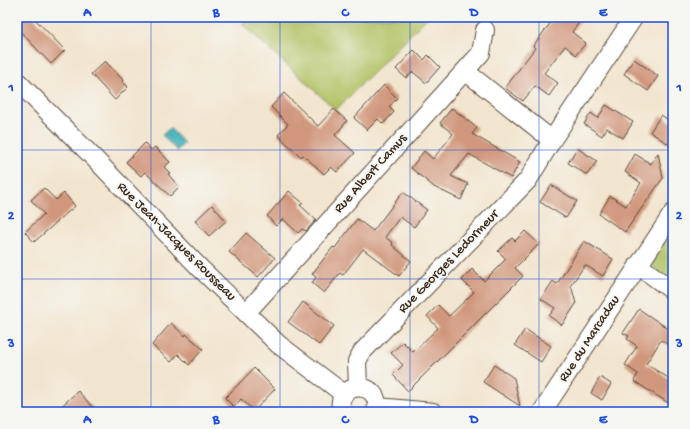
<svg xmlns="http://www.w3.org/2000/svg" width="690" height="429" font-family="'Gochi Hand',sans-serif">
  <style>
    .green { fill: #b2c265; stroke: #767642 }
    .water { fill: #3fb0b7; stroke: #3d6d6a }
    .building { fill: #d1977d }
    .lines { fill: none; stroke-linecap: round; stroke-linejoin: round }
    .street-casing { stroke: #564638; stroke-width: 20 }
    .street { stroke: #fff; stroke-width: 18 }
    .grid { fill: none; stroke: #1d4ed8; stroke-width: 1; stroke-opacity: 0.55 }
    .labels { text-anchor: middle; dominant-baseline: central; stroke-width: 4; stroke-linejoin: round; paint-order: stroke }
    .street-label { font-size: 14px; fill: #3b2a1e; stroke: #f6f6f2 }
    .neatline { fill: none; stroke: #1d4ed8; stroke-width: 1.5 }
    .grid-label { font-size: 13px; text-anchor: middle; font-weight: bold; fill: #1d4ed8 }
  </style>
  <rect width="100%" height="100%" fill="#f6f6f2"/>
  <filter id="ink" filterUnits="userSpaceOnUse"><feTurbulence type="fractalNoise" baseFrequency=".025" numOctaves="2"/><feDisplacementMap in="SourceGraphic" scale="8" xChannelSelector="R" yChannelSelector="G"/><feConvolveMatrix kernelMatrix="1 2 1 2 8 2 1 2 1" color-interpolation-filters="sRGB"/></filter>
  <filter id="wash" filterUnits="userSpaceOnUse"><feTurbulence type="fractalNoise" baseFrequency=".012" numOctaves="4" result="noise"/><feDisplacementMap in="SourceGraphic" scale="16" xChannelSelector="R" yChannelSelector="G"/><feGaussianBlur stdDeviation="0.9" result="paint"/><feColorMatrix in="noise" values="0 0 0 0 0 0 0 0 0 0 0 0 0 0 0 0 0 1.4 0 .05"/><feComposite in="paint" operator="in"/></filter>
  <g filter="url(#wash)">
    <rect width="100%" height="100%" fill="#f2e5ce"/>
    <!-- green -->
    <path class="green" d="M 248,17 L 428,17 L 336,110 L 242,24 Z
      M 673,230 L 673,282 C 668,278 659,274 655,269 C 648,260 668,237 673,230 Z"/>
    <!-- water -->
    <path class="water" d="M 170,128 L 184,143 L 177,151 L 162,135 Z"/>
    <g id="blocks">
      <!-- building -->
      <path class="building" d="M 17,17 L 33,17 L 65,50 L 51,64 L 17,28 Z
        M 555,17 L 583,17 L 572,32 L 586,43 L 576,55 L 565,46 L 544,73 L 558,83 L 549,96 L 535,86 L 523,101 L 505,88 L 535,48 L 533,46 Z
        M 414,50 L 424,60 L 428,55 L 440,67 L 426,83 L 413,72 L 406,78 L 396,69 Z
        M 634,59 L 658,76 L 648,91 L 624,74 Z
        M 105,61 L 124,81 L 123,82 L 128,87 L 115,100 L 91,74 Z
        M 384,85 L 397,98 L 389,107 L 394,112 L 383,124 L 378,119 L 367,130 L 354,118 Z
        M 284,93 L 318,126 L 334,109 L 347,121 L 335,135 L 355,153 L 337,172 L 331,167 L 324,174 L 303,155 L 301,157 L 278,135 L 288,124 L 271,107 Z
        M 606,105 L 633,122 L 623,138 L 607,128 L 602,136 L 584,124 L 591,113 L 598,118 Z
        M 452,108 L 477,128 L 472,134 L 520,162 L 511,178 L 469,154 L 451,176 L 468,184 L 461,200 L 434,187 L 411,168 L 424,151 L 433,159 L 453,134 L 440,123 Z
        M 661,115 L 673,123 L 673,147 L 650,132 Z
        M 145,143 L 151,150 L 155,147 L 170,162 L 164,167 L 170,173 L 168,174 L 179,187 L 170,196 L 145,172 L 141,176 L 126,162 Z
        M 577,148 L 597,161 L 587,175 L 568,163 Z
        M 658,153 L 663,178 L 625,232 L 599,214 L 610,196 L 626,206 L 641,183 L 625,172 L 635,154 L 651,164 Z
        M 551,185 L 577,201 L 566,218 L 540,202 Z
        M 44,188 L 56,200 L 64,193 L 75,206 L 34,242 L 25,232 L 44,214 L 31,200 Z
        M 289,191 L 303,203 L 300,205 L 316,220 L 306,231 L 302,229 L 298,233 L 283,219 L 276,226 L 267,216 Z
        M 403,192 L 427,210 L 414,227 L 400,217 L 385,237 L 393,243 L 392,245 L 411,261 L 399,276 L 363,249 L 343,275 L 340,273 L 324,293 L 312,283 L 316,277 L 312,274 L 333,247 L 335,248 L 357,219 L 373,231 Z
        M 212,205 L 226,221 L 209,236 L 195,221 Z
        M 525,231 L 539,244 L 515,268 L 523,276 L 408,391 L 393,375 L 403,365 L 391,353 L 403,342 L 413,352 L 438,328 L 427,316 L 438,305 L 449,316 L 474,292 L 462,280 L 472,269 L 484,281 L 506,259 L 498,251 L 512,238 L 515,241 Z
        M 246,233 L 275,258 L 258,277 L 229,252 Z
        M 584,241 L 613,259 L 603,276 L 585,265 L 571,285 L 576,304 L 562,325 L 549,316 L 555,308 L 541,299 L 553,281 L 557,284 Z
        M 303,302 L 334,326 L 319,345 L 288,322 Z
        M 639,309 L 673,332 L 673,348 L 661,340 L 646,364 L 673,381 L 673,406 L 634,381 L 638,374 L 625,365 L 637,346 L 627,339 L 629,336 L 623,333 Z
        M 171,323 L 185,336 L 186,334 L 203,349 L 189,365 L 178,354 L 171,362 L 152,345 Z
        M 525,329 L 551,346 L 541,362 L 515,345 Z
        M 494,365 L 514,378 L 520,406 L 483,382 Z
        M 254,368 L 275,389 L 254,411 L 241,399 L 234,407 L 225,398 Z
        M 600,377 L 611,384 L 602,400 L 591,393 Z
        M 78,391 L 97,412 L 55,412 Z"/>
    </g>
  </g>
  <g filter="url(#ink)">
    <use href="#blocks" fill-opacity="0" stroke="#564638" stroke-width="1"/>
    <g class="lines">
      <defs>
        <path id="street" d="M 465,71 L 552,140
          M 17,81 L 94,158 L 199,267 L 278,344 L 344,394
          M 638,265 L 673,291
          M 246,313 L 481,53 L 485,30
          M 358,387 L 357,361 L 362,352 L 528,180 L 552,140 L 634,17
          M 377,407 L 433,412
          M 342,412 C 332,381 384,378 376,412
          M 542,412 L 673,213"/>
      </defs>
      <!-- street casing -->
      <use href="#street" class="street-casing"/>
      <!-- street -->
      <use href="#street" class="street"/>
    </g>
  </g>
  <!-- grid -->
  <path class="grid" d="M 151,17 L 151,412M 280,17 L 280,412M 410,17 L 410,412M 539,17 L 539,412M 17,150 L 673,150M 17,279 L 673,279"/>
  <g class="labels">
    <!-- street labels -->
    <g class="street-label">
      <text transform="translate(371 174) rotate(-48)">Rue Albert Camus</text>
      <text transform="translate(176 242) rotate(45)">Rue Jean-Jacques Rousseau</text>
      <text transform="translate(449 262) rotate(-46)">Rue Georges Ledormeur</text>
      <text transform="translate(590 339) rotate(-57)">Rue du Marcadau</text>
    </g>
  </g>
  <!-- margin -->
  <rect width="690" height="429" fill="none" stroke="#f6f6f2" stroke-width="44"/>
  <rect x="22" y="22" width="646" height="385" class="neatline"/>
  <g class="grid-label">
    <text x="87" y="16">A</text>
    <text x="216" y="16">B</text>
    <text x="345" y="16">C</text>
    <text x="474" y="16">D</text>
    <text x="603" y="16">E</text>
    <text x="11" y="91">1</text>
    <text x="679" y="91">1</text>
    <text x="11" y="219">2</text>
    <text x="679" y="219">2</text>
    <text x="11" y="347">3</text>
    <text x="679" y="347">3</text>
    <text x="87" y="423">A</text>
    <text x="216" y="423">B</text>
    <text x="345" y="423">C</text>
    <text x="474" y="423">D</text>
    <text x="603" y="423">E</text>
  </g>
</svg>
